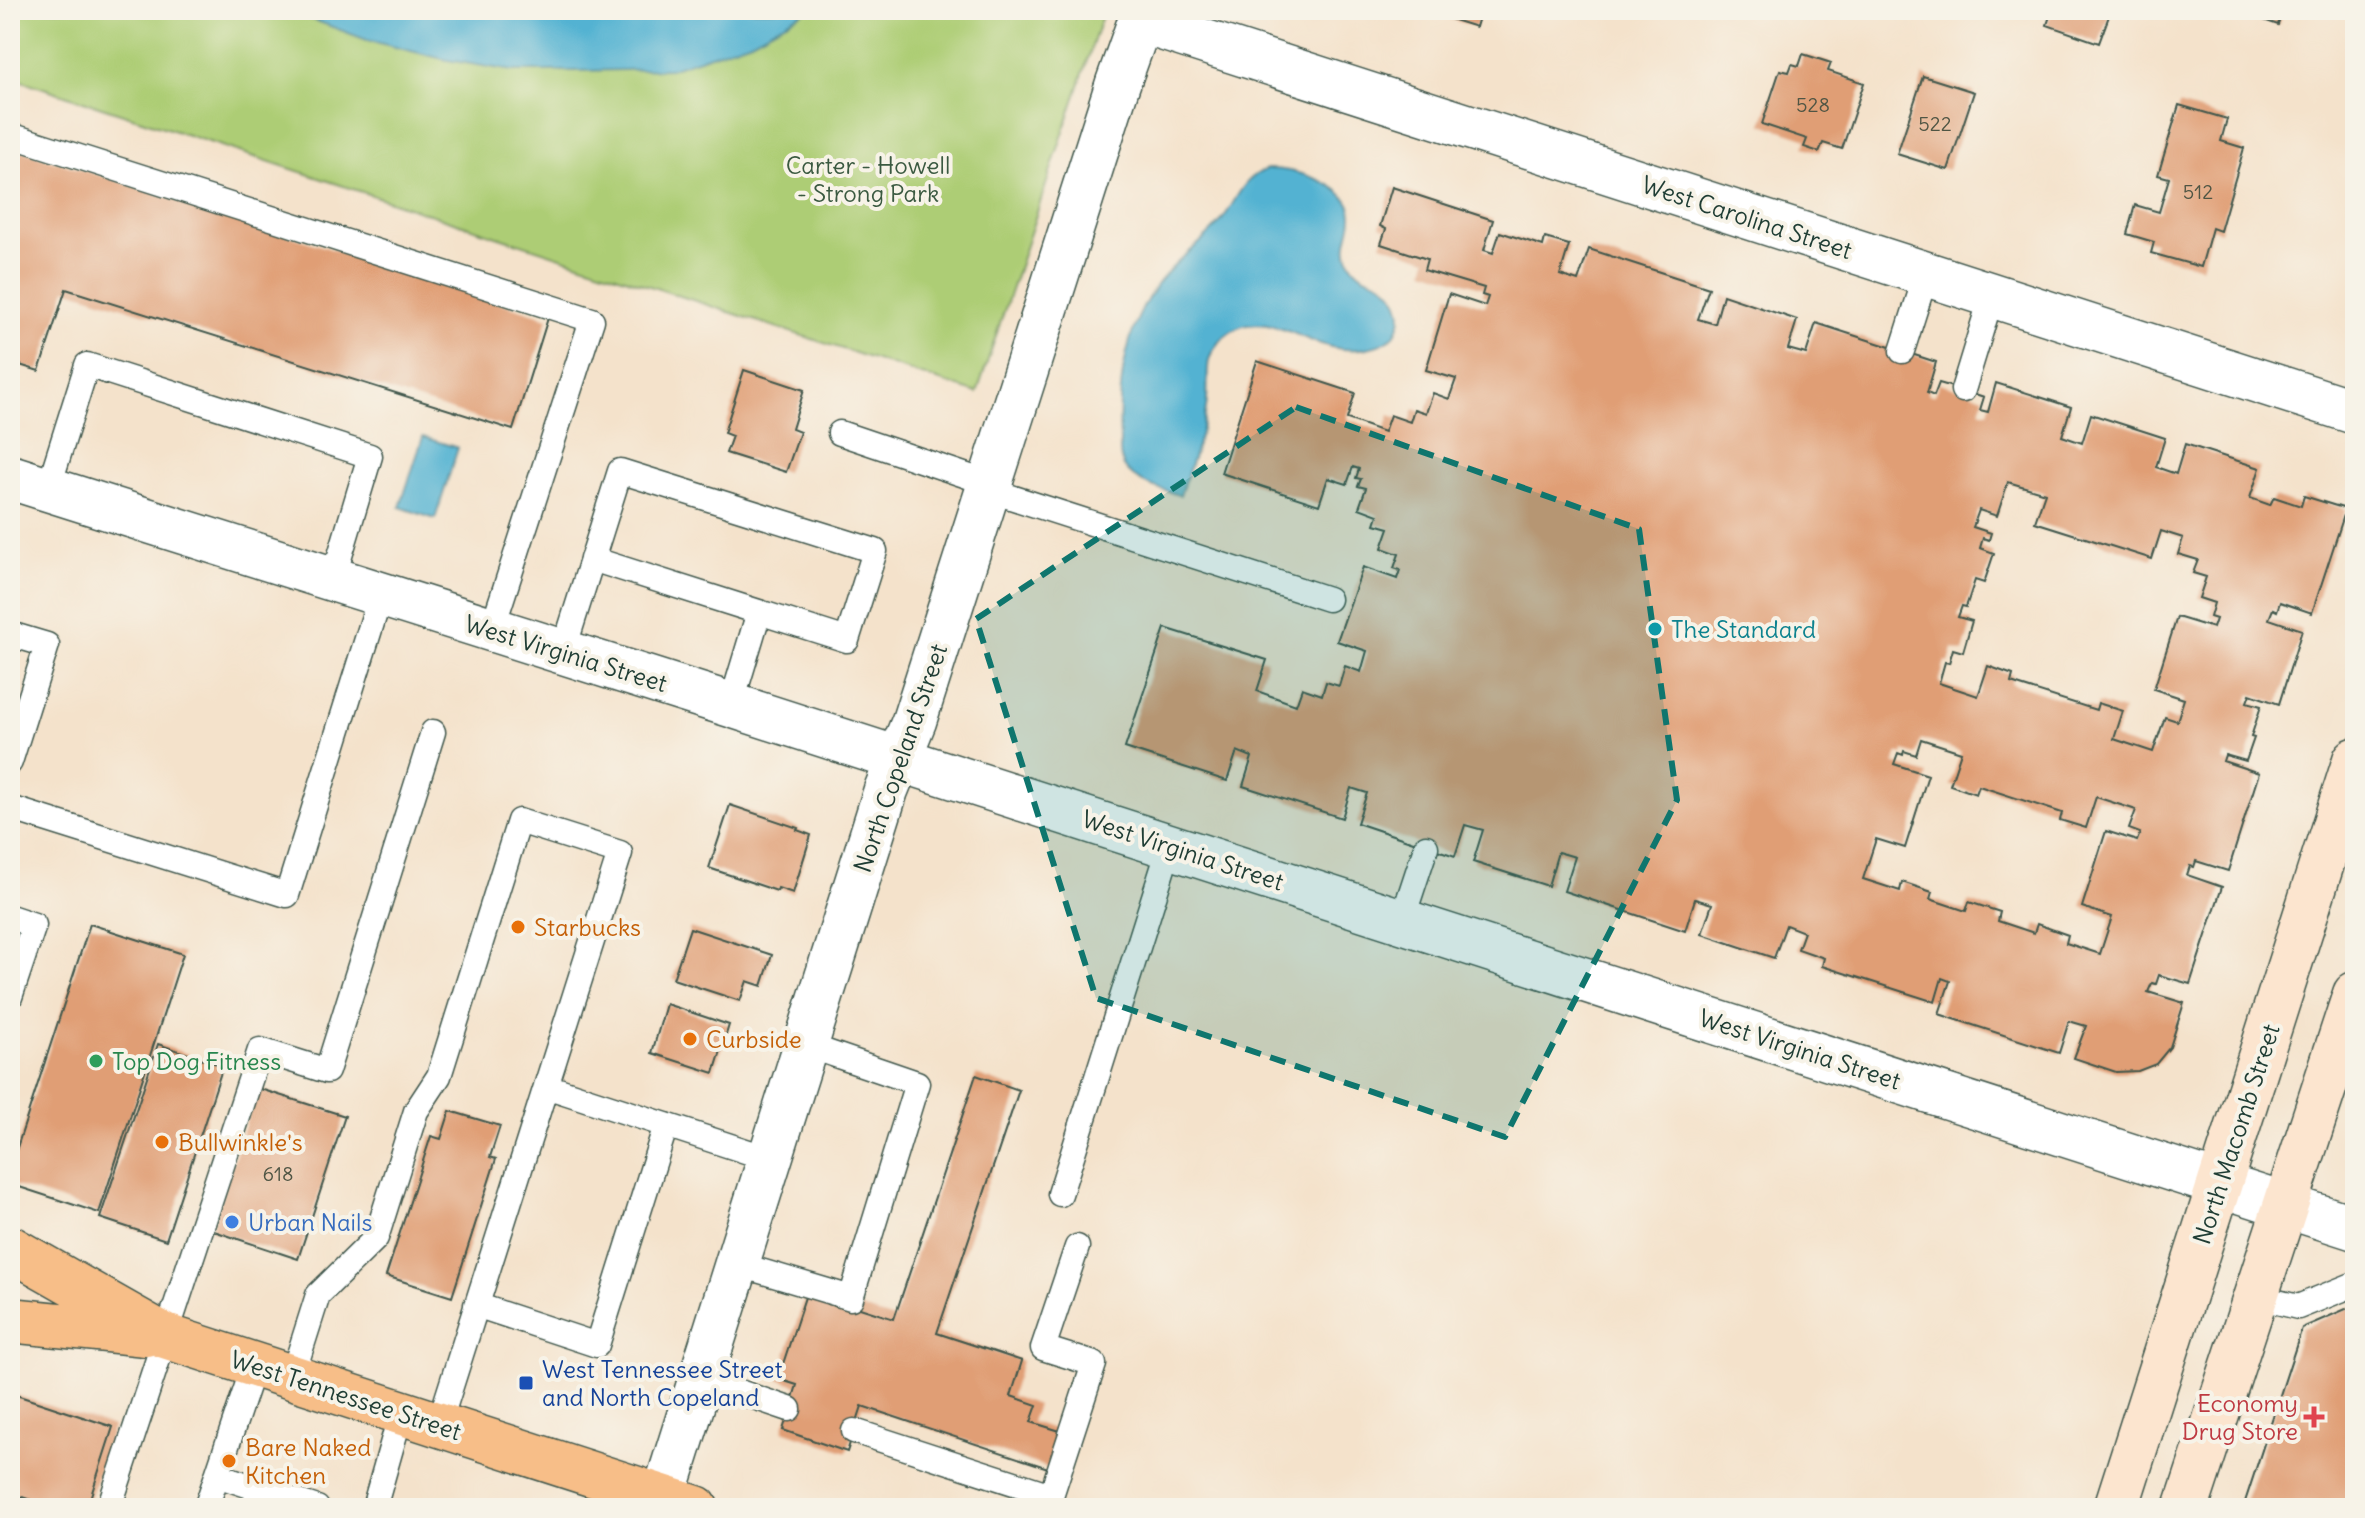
<svg xmlns="http://www.w3.org/2000/svg" width="2365" height="1518" font-family="Delius,sans-serif">
  <style>
    .green { fill: #adcd74; stroke: #668554; stroke-width: 2 }
    .water { fill: #53b2d2; stroke: #397883; stroke-width: 2 }
    .building { fill: #e09e75; fill-rule: evenodd }
    .lines { fill: none; stroke-linecap: round; stroke-linejoin: round }
    .service-casing { stroke: #3f564b; stroke-width: 27 }
    .minor-casing { stroke: #3f564b; stroke-width: 47 }
    .tertiary-casing { stroke: #3f564b; stroke-width: 47 }
    .secondary-casing { stroke: #3f564b; stroke-width: 47 }
    .primary-casing { stroke: #3f564b; stroke-width: 47 }
    .service { stroke: #fff; stroke-width: 24 }
    .minor { stroke: #fff; stroke-width: 44 }
    .tertiary { stroke: #fff; stroke-width: 44 }
    .secondary { stroke: #fce5cf; stroke-width: 44 }
    .primary { stroke: #f7be88; stroke-width: 44 }
    .marked { fill: #0f766e; fill-opacity: 0.2; stroke: #0f766e; stroke-width: 6; stroke-dasharray: 16 10; stroke-linejoin: round }
    .culture-dot { fill: #0f9aa8; stroke: #f7f3e8; stroke-width: 3 }
    .food-dot { fill: #e8710a; stroke: #f7f3e8; stroke-width: 3 }
    .leisure-dot { fill: #2e9e5b; stroke: #f7f3e8; stroke-width: 3 }
    .shop-dot { fill: #3f7fe0; stroke: #f7f3e8; stroke-width: 3 }
    .transit-dot { fill: #1a4fb4; stroke: #f7f3e8; stroke-width: 3 }
    .health-dot { fill: #e0444e; stroke: #f7f3e8; stroke-width: 3 }
    .labels { text-anchor: middle; dominant-baseline: central; stroke-width: 8; stroke-linejoin: round; paint-order: stroke }
    .number-label { font-size: 20px; fill: #4f5544 }
    .park-label { font-size: 24px; fill: #3b5a41; stroke: #f7f3e8 }
    .street-label { font-size: 24px; fill: #1f3d34; stroke: #f7f3e8 }
    .culture-label { font-size: 24px; fill: #0d838f; stroke: #f7f3e8; text-anchor: start }
    .food-label { font-size: 24px; fill: #c56008; stroke: #f7f3e8; text-anchor: start }
    .leisure-label { font-size: 24px; fill: #27864d; stroke: #f7f3e8; text-anchor: start }
    .shop-label { font-size: 24px; fill: #366cbe; stroke: #f7f3e8; text-anchor: start }
    .transit-label { font-size: 24px; fill: #164399; stroke: #f7f3e8; text-anchor: start }
    .health-label { font-size: 24px; fill: #be3a42; stroke: #f7f3e8; text-anchor: end }
  </style>
  <rect width="100%" height="100%" fill="#f7f3e8"/>
  <filter id="ink" filterUnits="userSpaceOnUse"><feTurbulence type="fractalNoise" baseFrequency=".0125" numOctaves="2"/><feDisplacementMap in="SourceGraphic" scale="16" xChannelSelector="R" yChannelSelector="G"/><feConvolveMatrix kernelMatrix="1 2 1 2 8 2 1 2 1" color-interpolation-filters="sRGB"/></filter>
  <filter id="wash" filterUnits="userSpaceOnUse"><feTurbulence type="fractalNoise" baseFrequency=".006" numOctaves="4" result="noise"/><feDisplacementMap in="SourceGraphic" scale="32" xChannelSelector="R" yChannelSelector="G"/><feGaussianBlur stdDeviation="1.8" result="paint"/><feColorMatrix in="noise" values="0 0 0 0 0 0 0 0 0 0 0 0 0 0 0 0 0 1.4 0 .05"/><feComposite in="paint" operator="in"/></filter>
  <g filter="url(#wash)">
    <rect width="100%" height="100%" fill="#f4e2cb"/>
    <!-- green -->
    <path class="green" d="M 10,10 L 1104,10 L 977,393 L 10,77 Z"/>
    <!-- water -->
    <path class="water" d="M 287,10 L 808,10 L 751,41 L 670,69 L 576,71 L 513,71 L 447,60 L 367,40 Z
      M 1267,169 C 1292,168 1349,183 1352,214 C 1353,231 1341,245 1350,261 C 1363,287 1390,271 1400,309 C 1402,316 1400,325 1396,332 C 1391,341 1380,345 1371,347 C 1321,360 1287,318 1248,325 C 1231,328 1214,342 1209,360 C 1206,375 1209,393 1206,408 C 1202,438 1189,468 1180,496 C 1163,489 1137,484 1126,469 C 1119,460 1120,450 1120,440 C 1117,383 1126,317 1167,273 C 1182,256 1201,244 1216,227 C 1237,205 1237,181 1267,169 Z
      M 423,437 L 458,448 L 435,519 L 400,507 Z"/>
    <g id="blocks">
      <!-- building -->
      <path class="building" d="M 1422,10 L 1481,10 L 1476,27 Z
        M 2052,10 L 2102,10 L 2110,13 L 2099,43 L 2047,25 Z
        M 2235,10 L 2283,10 L 2278,25 Z
        M 1803,54 L 1831,63 L 1828,71 L 1864,83 L 1842,149 L 1823,143 L 1819,152 L 1804,147 L 1807,139 L 1762,124 L 1780,70 L 1789,72 L 1792,64 L 1799,66 Z
        M 1923,76 L 1974,92 L 1948,170 L 1897,154 Z
        M 2179,105 L 2227,119 L 2221,141 L 2244,148 L 2220,231 L 2212,228 L 2201,267 L 2151,253 L 2154,242 L 2127,234 L 2135,205 L 2159,212 L 2169,178 L 2158,175 Z
        M 10,147 L 548,318 L 513,430 L 66,289 L 39,371 L 10,362 Z
        M 1392,187 L 1493,220 L 1484,250 L 1493,253 L 1500,232 L 1543,246 L 1545,238 L 1569,245 L 1560,275 L 1578,281 L 1589,249 L 1709,288 L 1698,319 L 1715,324 L 1723,295 L 1797,320 L 1788,349 L 1806,354 L 1816,323 L 1936,362 L 1927,393 L 1934,396 L 1939,383 L 1963,390 L 1984,397 L 1980,410 L 1988,412 L 1996,383 L 2071,407 L 2062,436 L 2082,443 L 2091,414 L 2165,438 L 2156,467 L 2176,474 L 2185,444 L 2260,468 L 2250,498 L 2270,505 L 2274,497 L 2301,506 L 2304,496 L 2346,509 L 2312,613 L 2280,602 L 2277,611 L 2273,609 L 2269,619 L 2302,630 L 2279,704 L 2250,694 L 2247,702 L 2261,706 L 2251,737 L 2254,738 L 2246,761 L 2225,755 L 2223,761 L 2259,773 L 2228,871 L 2196,861 L 2194,867 L 2190,866 L 2187,875 L 2222,887 L 2190,984 L 2159,975 L 2156,984 L 2152,983 L 2148,992 L 2184,1003 L 2170,1047 L 2156,1064 L 2138,1071 L 2116,1072 L 2074,1058 L 2086,1026 L 2069,1021 L 2059,1053 L 1939,1014 L 1950,981 L 1942,978 L 1935,1002 L 1822,966 L 1824,958 L 1798,949 L 1804,932 L 1786,925 L 1774,958 L 1702,934 L 1712,904 L 1695,899 L 1685,931 L 1564,891 L 1575,857 L 1558,852 L 1548,886 L 1473,862 L 1483,830 L 1465,825 L 1455,856 L 1357,823 L 1367,793 L 1351,788 L 1342,818 L 1243,786 L 1252,757 L 1237,751 L 1227,781 L 1125,748 L 1165,628 L 1267,660 L 1257,691 L 1296,705 L 1302,688 L 1322,695 L 1326,682 L 1339,686 L 1345,666 L 1361,672 L 1367,651 L 1337,641 L 1363,567 L 1397,579 L 1400,570 L 1394,568 L 1399,554 L 1382,548 L 1389,528 L 1375,524 L 1378,515 L 1359,508 L 1366,488 L 1358,486 L 1361,479 L 1356,478 L 1359,469 L 1353,467 L 1347,484 L 1328,478 L 1319,505 L 1221,473 L 1257,361 L 1355,393 L 1347,419 L 1384,432 L 1390,415 L 1410,422 L 1414,409 L 1426,413 L 1433,393 L 1449,399 L 1456,379 L 1426,370 L 1449,294 L 1485,306 L 1488,297 L 1482,295 L 1484,288 L 1424,270 L 1427,259 L 1381,244 L 1386,229 L 1380,226 ZM 2008,482 L 2045,493 L 2035,522 L 2152,559 L 2161,531 L 2183,538 L 2178,554 L 2198,560 L 2193,573 L 2206,577 L 2199,598 L 2214,603 L 2210,617 L 2216,619 L 2213,628 L 2177,617 L 2154,689 L 2184,699 L 2177,721 L 2165,717 L 2153,752 L 2114,739 L 2123,711 L 2098,703 L 2096,710 L 2011,683 L 2013,675 L 1988,666 L 1978,696 L 1939,683 L 1945,662 L 1949,663 L 1953,649 L 1963,652 L 1972,621 L 1958,617 L 1962,606 L 1966,607 L 1975,580 L 1984,583 L 1994,553 L 1980,548 L 1983,538 L 1989,540 L 1991,533 L 1973,527 L 1979,510 L 1997,516 ZM 1921,739 L 1961,752 L 1950,785 L 1976,794 L 1979,786 L 2062,813 L 2060,820 L 2086,828 L 2096,797 L 2136,810 L 2129,829 L 2140,833 L 2137,841 L 2106,831 L 2082,907 L 2112,917 L 2100,954 L 2066,943 L 2068,935 L 2037,924 L 2034,933 L 1998,921 L 2000,912 L 1969,902 L 1966,911 L 1930,899 L 1932,892 L 1902,882 L 1900,891 L 1863,879 L 1876,839 L 1905,848 L 1928,775 L 1894,764 L 1898,753 L 1903,755 L 1904,751 L 1916,755 Z
        M 744,370 L 804,390 L 792,429 L 800,432 L 786,472 L 726,453 L 732,436 L 724,433 Z
        M 730,805 L 798,828 L 797,830 L 811,835 L 793,893 L 778,888 L 777,891 L 709,868 Z
        M 90,924 L 183,954 L 99,1213 L 10,1184 L 10,1169 Z
        M 690,928 L 772,955 L 762,986 L 747,981 L 740,1001 L 673,979 Z
        M 666,1004 L 729,1025 L 714,1073 L 652,1053 Z
        M 158,1044 L 223,1066 L 166,1240 L 100,1218 Z
        M 976,1075 L 1019,1090 L 937,1333 L 1022,1361 L 1011,1396 L 1037,1405 L 1031,1422 L 1060,1431 L 1048,1468 L 862,1406 L 847,1452 L 783,1430 L 797,1385 L 778,1379 L 807,1291 L 894,1319 Z
        M 257,1088 L 345,1116 L 298,1259 L 211,1230 Z
        M 450,1111 L 500,1126 L 490,1157 L 496,1159 L 452,1297 L 386,1276 L 431,1136 L 441,1139 Z
        M 2355,1305 L 2354,1508 L 2243,1508 L 2302,1328 Z
        M 10,1393 L 113,1427 L 87,1508 L 55,1508 L 10,1493 Z"/>
    </g>
  </g>
  <g filter="url(#ink)">
    <use href="#blocks" fill-opacity="0" stroke="#3f564b" stroke-width="2"/>
    <g class="lines">
      <defs>
        <path id="service" d="M 10,135 L 592,320 L 492,629
          M 1902,351 L 1926,275
          M 1963,390 L 1992,295
          M 840,433 L 991,484
          M 48,489 L 87,365 L 370,456 L 333,579
          M 989,490 L 1328,599
          M 10,634 L 47,645 L 10,762
          M 563,652 L 620,471 L 875,551 L 847,640 L 592,559
          M 731,705 L 759,612
          M 10,808 L 287,895 L 381,594
          M 10,917 L 34,925 L 10,997
          M 1402,920 L 1426,847
          M 546,1086 L 770,1159
          M 1060,1194 L 1170,846
          M 737,1264 L 851,1298 L 917,1083 L 806,1045
          M 2257,1297 L 2298,1307 L 2355,1284
          M 476,1305 L 597,1345 L 666,1125
          M 292,1377 L 318,1295 L 376,1238 L 416,1111 L 439,1076 L 519,821 L 620,853 L 439,1424
          M 701,1379 L 789,1409
          M 854,1431 L 1051,1495
          M 217,1475 L 317,1508
          M 109,1508 L 260,1050 L 327,1071 L 433,732
          M 206,1508 L 254,1365
          M 374,1508 L 401,1413
          M 1047,1508 L 1094,1364 L 1043,1348 L 1077,1247"/>
        <path id="minor" d="M 1140,21 L 2355,412
          M 10,477 L 731,705 L 2355,1228"/>
        <path id="tertiary" d="M 660,1508 L 886,790 L 914,721 L 1118,83 L 1144,10"/>
        <path id="secondary" d="M 2116,1508 L 2355,760
          M 2186,1508 L 2355,994"/>
        <path id="primary" d="M 10,1248 L 165,1336 L 696,1508
          M 10,1320 L 146,1334"/>
      </defs>
      <!-- service casing -->
      <use href="#service" class="service-casing"/>
      <!-- minor casing -->
      <use href="#minor" class="minor-casing"/>
      <!-- tertiary casing -->
      <use href="#tertiary" class="tertiary-casing"/>
      <!-- secondary casing -->
      <use href="#secondary" class="secondary-casing"/>
      <!-- primary casing -->
      <use href="#primary" class="primary-casing"/>
      <!-- service -->
      <use href="#service" class="service"/>
      <!-- minor -->
      <use href="#minor" class="minor"/>
      <!-- tertiary -->
      <use href="#tertiary" class="tertiary"/>
      <!-- secondary -->
      <use href="#secondary" class="secondary"/>
      <!-- primary -->
      <use href="#primary" class="primary"/>
    </g>
  </g>
  <!-- marked area -->
  <path class="marked" d="M 1296,407 L 1639,529 L 1677,800 L 1505,1137 L 1096,998 L 976,619 Z"/>
  <!-- markers -->
  <circle class="culture-dot" cx="1655" cy="629" r="8"/>
  <g class="food-dot">
    <circle cx="518" cy="927" r="8"/>
    <circle cx="690" cy="1039" r="8"/>
    <circle cx="162" cy="1142" r="8"/>
    <circle cx="229" cy="1461" r="8"/>
  </g>
  <circle class="leisure-dot" cx="96" cy="1061" r="8"/>
  <circle class="shop-dot" cx="232" cy="1222" r="8"/>
  <rect class="transit-dot" x="518" y="1375" width="16" height="16" rx="4"/>
  <path class="health-dot" d="M2310 1405h8v8h8v8h-8v8h-8v-8h-8v-8h8z"/>
  <g class="labels">
    <!-- number labels -->
    <g class="number-label">
      <text x="1813" y="104">528</text>
      <text x="1935" y="123">522</text>
      <text x="2198" y="191">512</text>
      <text x="278" y="1173">618</text>
    </g>
    <!-- park labels -->
    <g class="park-label">
      <text x="868" y="165">Carter - Howell<tspan x="868" dy="28">- Strong Park</tspan></text>
    </g>
    <!-- street labels -->
    <g class="street-label">
      <text transform="translate(1747 217) rotate(18)">West Carolina Street</text>
      <text transform="translate(566 653) rotate(17)">West Virginia Street</text>
      <text transform="translate(900 758) rotate(-71)">North Copeland Street</text>
      <text transform="translate(1183 850) rotate(18)">West Virginia Street</text>
      <text transform="translate(1800 1049) rotate(18)">West Virginia Street</text>
      <text transform="translate(2236 1134) rotate(-72)">North Macomb Street</text>
      <text transform="translate(346 1395) rotate(18)">West Tennessee Street</text>
    </g>
    <!-- culture labels -->
    <g class="culture-label">
      <text x="1671" y="629">The Standard</text>
    </g>
    <!-- food labels -->
    <g class="food-label">
      <text x="534" y="927">Starbucks</text>
      <text x="706" y="1039">Curbside</text>
      <text x="178" y="1142">Bullwinkle's</text>
      <text x="245" y="1447">Bare Naked<tspan x="245" dy="28">Kitchen</tspan></text>
    </g>
    <!-- leisure labels -->
    <g class="leisure-label">
      <text x="112" y="1061">Top Dog Fitness</text>
    </g>
    <!-- shop labels -->
    <g class="shop-label">
      <text x="248" y="1222">Urban Nails</text>
    </g>
    <!-- transit labels -->
    <g class="transit-label">
      <text x="542" y="1369">West Tennessee Street<tspan x="542" dy="28">and North Copeland</tspan></text>
    </g>
    <!-- health labels -->
    <g class="health-label">
      <text x="2298" y="1403">Economy<tspan x="2298" dy="28">Drug Store</tspan></text>
    </g>
  </g>
  <!-- margin -->
  <rect width="2365" height="1518" fill="none" stroke="#f7f3e8" stroke-width="40"/>
</svg>
